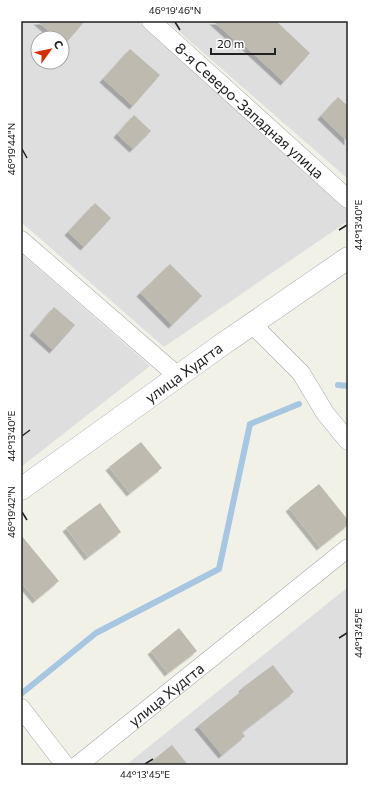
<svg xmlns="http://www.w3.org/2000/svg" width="369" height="786" font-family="Commissioner,sans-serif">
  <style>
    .residential { fill: #dfdede; fill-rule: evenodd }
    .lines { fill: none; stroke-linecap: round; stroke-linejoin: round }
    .stream { stroke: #a6c6e2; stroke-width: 6 }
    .building { fill: #bfbab0; filter: url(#shadow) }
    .minor-casing { stroke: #a8a8a8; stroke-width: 19 }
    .tertiary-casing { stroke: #a8a8a8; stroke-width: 23 }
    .minor { stroke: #fff; stroke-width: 18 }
    .tertiary { stroke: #fff; stroke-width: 22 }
    .ticks { fill: none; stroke: #212121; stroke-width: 1.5 }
    .labels { text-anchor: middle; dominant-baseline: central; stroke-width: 3.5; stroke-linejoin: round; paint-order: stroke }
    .street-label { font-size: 15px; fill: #212121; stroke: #fff }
    .neatline { fill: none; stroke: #212121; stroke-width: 1.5 }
    .ticks-label { font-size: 10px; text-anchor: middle; fill: #212121 }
  </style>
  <defs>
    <filter id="shadow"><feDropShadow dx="-3.5" dy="3.5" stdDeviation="0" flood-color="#0004"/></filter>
  </defs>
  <rect width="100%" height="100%" fill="#f2f1e8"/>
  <!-- residential -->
  <path class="residential" d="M 21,21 L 138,21 L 348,207 L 348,221 L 164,347 L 21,222 ZM 38,38 L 62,38 L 62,62 L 38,62 Z
    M 167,21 L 348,21 L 348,179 Z
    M 21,253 L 150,366 L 21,467 Z
    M 348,587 L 348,765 L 126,765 L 272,648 Z"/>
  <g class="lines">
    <!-- stream -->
    <path class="stream" d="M 338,385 L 348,386
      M 21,694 L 96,633 L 219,569 L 250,424 L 299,404"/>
  </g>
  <!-- building -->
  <path class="building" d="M 37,21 L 85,21 L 65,44 L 62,42 L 62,38 L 57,38 Z
    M 213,21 L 276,21 L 310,53 L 284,82 L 244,45 L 242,47 Z
    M 130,49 L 160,75 L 133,106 L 103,79 Z
    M 338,97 L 348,106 L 348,142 L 321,116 Z
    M 134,115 L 151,131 L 133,149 L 117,134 Z
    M 95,203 L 111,218 L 84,247 L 68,232 Z
    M 170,264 L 202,296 L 172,325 L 140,293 Z
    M 54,307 L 75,325 L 53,350 L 33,332 Z
    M 141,442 L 162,468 L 130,493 L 109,467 Z
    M 319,484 L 348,520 L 348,525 L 320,547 L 289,508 Z
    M 100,503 L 121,532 L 88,557 L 66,528 Z
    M 21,535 L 59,581 L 36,600 L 21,582 Z
    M 179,628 L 197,651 L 168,673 L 151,651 Z
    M 273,665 L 294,692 L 242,732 L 245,736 L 222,755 L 198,726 L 243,690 L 242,688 Z
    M 172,745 L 188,765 L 147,765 Z"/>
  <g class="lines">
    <defs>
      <g id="minor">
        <path id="s1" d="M 151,21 L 348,199"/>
        <path d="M 21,240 L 179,377"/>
        <path d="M 252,324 L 301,373 L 325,413 L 348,441"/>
        <path d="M 21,708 L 65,765"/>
        <path id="s2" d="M 78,765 L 348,548"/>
      </g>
      <g id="tertiary">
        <path id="s3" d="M 21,489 L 220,346 L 348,258"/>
      </g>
    </defs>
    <!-- minor casing -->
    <use href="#minor" class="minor-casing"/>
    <!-- tertiary casing -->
    <use href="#tertiary" class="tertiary-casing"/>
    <!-- minor -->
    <use href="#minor" class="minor"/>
    <!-- tertiary -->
    <use href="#tertiary" class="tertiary"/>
  </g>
  <!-- ticks -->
  <path class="ticks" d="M 175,22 L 180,30M 22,149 L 27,158M 339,230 L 347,225M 22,436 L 30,430M 22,512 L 27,520M 339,638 L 347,633M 145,764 L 153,759"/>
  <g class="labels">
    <!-- street labels -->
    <g class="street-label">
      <text stroke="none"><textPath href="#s1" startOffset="133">8-я Северо-Западная улица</textPath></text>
      <text stroke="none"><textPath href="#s3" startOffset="200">улица Худгта</textPath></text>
      <text stroke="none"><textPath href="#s2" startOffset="113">улица Худгта</textPath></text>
    </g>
  </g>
  <!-- border -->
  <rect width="369" height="786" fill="none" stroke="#ffffff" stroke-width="44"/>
  <!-- north arrow -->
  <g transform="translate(50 50) rotate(57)"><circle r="19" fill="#ffffff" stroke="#a6a6a6"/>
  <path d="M0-3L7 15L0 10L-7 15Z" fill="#d33000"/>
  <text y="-6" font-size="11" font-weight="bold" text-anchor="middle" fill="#212121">С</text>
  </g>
  <!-- scale -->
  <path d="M211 48v6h64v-6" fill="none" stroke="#212121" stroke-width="2"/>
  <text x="217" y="48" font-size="12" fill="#212121" stroke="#ffffff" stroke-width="3" paint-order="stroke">20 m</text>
  <rect x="22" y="22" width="325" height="742" class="neatline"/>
  <g class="ticks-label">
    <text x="175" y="14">46°19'46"N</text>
    <text transform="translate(11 149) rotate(-90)" y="4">46°19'44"N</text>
    <text transform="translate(358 225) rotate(-90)" y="4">44°13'40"E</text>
    <text transform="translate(11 436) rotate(-90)" y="4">44°13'40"E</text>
    <text transform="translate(11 512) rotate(-90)" y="4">46°19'42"N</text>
    <text transform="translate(358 633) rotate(-90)" y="4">44°13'45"E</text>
    <text x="145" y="778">44°13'45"E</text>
  </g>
</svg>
